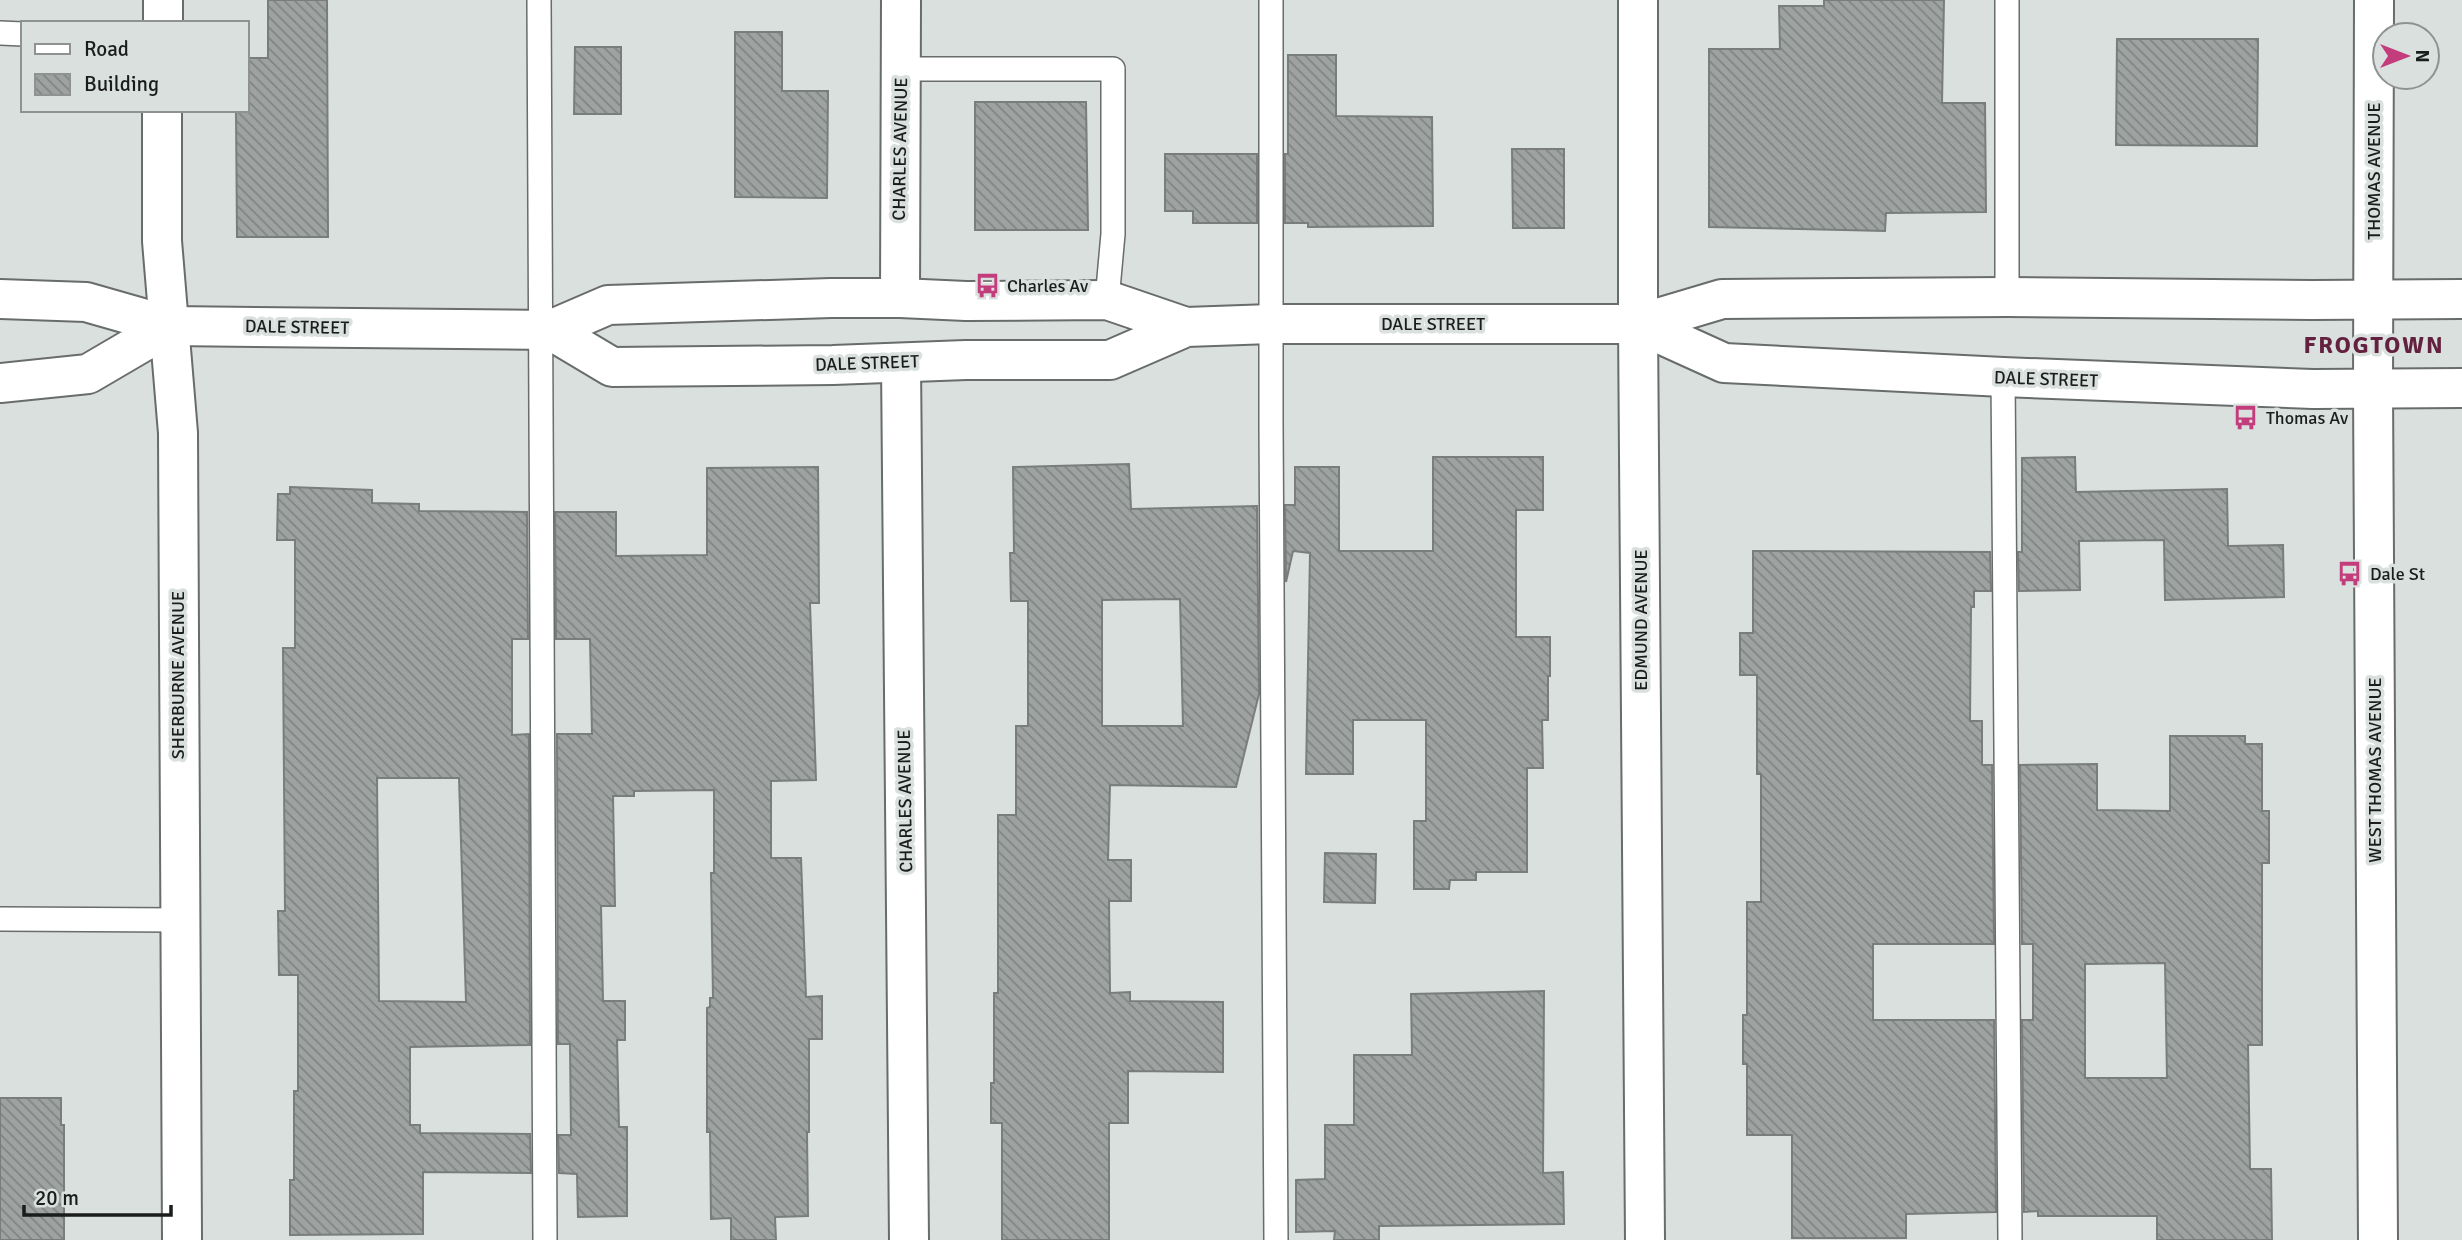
<svg xmlns="http://www.w3.org/2000/svg" width="2462" height="1240" font-family="Signika,sans-serif">
  <style>
    .building { fill: url(#building-back-hatch); stroke: #797e7d; stroke-width: 2; fill-rule: evenodd }
    .lines { fill: none; stroke-linecap: round; stroke-linejoin: round }
    .lane-casing { stroke: #686c6b; stroke-width: 26 }
    .street-casing { stroke: #686c6b; stroke-width: 42 }
    .secondary-casing { stroke: #686c6b; stroke-width: 42 }
    .lane { stroke: #fff; stroke-width: 23 }
    .street { stroke: #fff; stroke-width: 38 }
    .secondary { stroke: #fff; stroke-width: 38 }
    .labels { text-anchor: middle; dominant-baseline: central; stroke-width: 7; stroke-linejoin: round; paint-order: stroke }
    .street-label { font-size: 18px; fill: #1b1d1d; stroke: #dae0de }
    .poi-label { font-size: 18px; fill: #1b1d1d; stroke: #dae0de; text-anchor: start }
    .district-label { font-size: 24px; font-weight: bold; letter-spacing: 2px; fill: #63213f; stroke: #dae0de }
  </style>
  <defs>
    <pattern id="building-back-hatch" width="6" height="6" patternUnits="userSpaceOnUse" patternTransform="scale(1.75)"><rect width="6" height="6" fill="#9ea3a2"/><path d="M-1 5l2 2M0 0l6 6M5-1l2 2" fill="none" stroke="#808483"/></pattern>
  </defs>
  <rect width="100%" height="100%" fill="#dae0de"/>
  <!-- building -->
  <path class="building" d="M 268,0 L 327,0 L 328,237 L 237,237 L 236,110 L 247,110 L 247,58 L 268,58 Z
    M 1824,0 L 1944,0 L 1942,103 L 1985,103 L 1986,212 L 1886,213 L 1885,231 L 1709,227 L 1709,49 L 1780,49 L 1779,6 L 1824,6 Z
    M 735,32 L 782,32 L 782,91 L 828,91 L 827,198 L 735,197 Z
    M 2117,39 L 2258,39 L 2257,146 L 2116,145 Z
    M 575,47 L 621,47 L 621,114 L 574,114 Z
    M 1288,55 L 1336,55 L 1336,116 L 1432,117 L 1433,226 L 1308,227 L 1308,223 L 1285,223 L 1285,154 L 1288,154 Z
    M 975,102 L 1086,102 L 1088,230 L 975,230 Z
    M 1512,149 L 1564,149 L 1564,228 L 1513,228 Z
    M 1165,154 L 1257,154 L 1257,223 L 1193,223 L 1193,211 L 1165,211 Z
    M 1433,457 L 1543,457 L 1543,510 L 1516,510 L 1516,637 L 1550,637 L 1550,676 L 1548,676 L 1548,720 L 1542,720 L 1543,768 L 1527,768 L 1527,872 L 1476,872 L 1476,880 L 1450,880 L 1449,889 L 1414,889 L 1414,821 L 1426,821 L 1426,720 L 1353,720 L 1353,774 L 1306,774 L 1310,553 L 1293,551 L 1286,582 L 1285,505 L 1295,505 L 1295,467 L 1339,467 L 1339,551 L 1433,551 Z
    M 2075,457 L 2076,492 L 2227,489 L 2228,546 L 2283,545 L 2284,597 L 2165,600 L 2164,540 L 2079,541 L 2080,590 L 2019,591 L 2018,552 L 2022,552 L 2022,458 Z
    M 1129,464 L 1131,509 L 1257,506 L 1259,694 L 1236,787 L 1110,785 L 1108,860 L 1131,860 L 1131,901 L 1109,901 L 1110,993 L 1130,992 L 1130,1001 L 1223,1002 L 1223,1072 L 1128,1071 L 1128,1123 L 1109,1123 L 1109,1240 L 1002,1240 L 1002,1123 L 991,1123 L 991,1083 L 994,1083 L 994,993 L 998,993 L 998,815 L 1016,815 L 1016,726 L 1028,726 L 1028,601 L 1011,601 L 1010,553 L 1014,553 L 1013,467 ZM 1180,599 L 1183,726 L 1102,726 L 1102,600 Z
    M 818,467 L 819,603 L 810,603 L 816,780 L 771,781 L 771,858 L 801,858 L 806,997 L 822,996 L 822,1039 L 809,1039 L 809,1132 L 807,1132 L 808,1216 L 775,1217 L 776,1240 L 731,1240 L 731,1218 L 711,1219 L 710,1132 L 707,1132 L 707,1008 L 710,1007 L 710,998 L 713,998 L 711,873 L 714,873 L 714,790 L 634,791 L 634,796 L 613,796 L 615,906 L 601,906 L 603,1001 L 625,1001 L 625,1040 L 617,1040 L 619,1127 L 627,1127 L 627,1216 L 578,1217 L 577,1174 L 559,1173 L 558,1135 L 571,1135 L 570,1044 L 558,1044 L 557,734 L 592,734 L 590,639 L 556,639 L 555,512 L 616,512 L 616,556 L 707,555 L 707,468 Z
    M 290,487 L 372,490 L 372,503 L 419,504 L 419,511 L 527,512 L 528,639 L 512,639 L 512,735 L 529,734 L 530,1045 L 410,1047 L 410,1125 L 420,1125 L 420,1133 L 530,1134 L 531,1173 L 423,1172 L 423,1234 L 290,1235 L 290,1180 L 294,1180 L 294,1091 L 298,1091 L 298,975 L 279,975 L 278,911 L 285,911 L 283,648 L 295,648 L 295,540 L 277,540 L 278,494 L 290,494 ZM 377,778 L 459,778 L 466,1002 L 379,1001 Z
    M 1753,551 L 1990,552 L 1991,591 L 1974,591 L 1974,607 L 1971,607 L 1970,721 L 1982,721 L 1982,765 L 1992,765 L 1994,944 L 1873,944 L 1873,1020 L 1994,1020 L 1996,1212 L 1906,1214 L 1906,1238 L 1792,1238 L 1792,1135 L 1747,1135 L 1747,1064 L 1743,1064 L 1743,1015 L 1747,1015 L 1747,902 L 1761,902 L 1761,774 L 1757,774 L 1757,675 L 1740,675 L 1740,633 L 1753,633 Z
    M 2170,736 L 2245,736 L 2245,744 L 2262,744 L 2262,811 L 2269,811 L 2269,863 L 2262,863 L 2262,1045 L 2248,1045 L 2250,1169 L 2271,1169 L 2272,1240 L 2157,1240 L 2157,1216 L 2038,1216 L 2038,1211 L 2024,1212 L 2022,1020 L 2033,1020 L 2033,944 L 2022,944 L 2020,765 L 2097,764 L 2097,810 L 2170,811 ZM 2165,963 L 2167,1078 L 2085,1078 L 2085,964 Z
    M 1325,853 L 1376,854 L 1375,903 L 1324,902 Z
    M 1544,991 L 1543,1173 L 1563,1172 L 1564,1224 L 1379,1226 L 1379,1240 L 1334,1240 L 1335,1231 L 1296,1232 L 1296,1180 L 1325,1179 L 1325,1125 L 1354,1125 L 1354,1055 L 1412,1055 L 1411,994 Z
    M 0,1098 L 61,1098 L 61,1125 L 64,1125 L 64,1240 L 0,1240 Z"/>
  <g class="lines">
    <defs>
      <path id="lane" d="M 539,0 L 545,1240
        M 1271,0 L 1271,424 L 1276,1240
        M 2007,0 L 2007,297
        M 0,33 L 23,34
        M 901,69 L 1113,69 L 1113,234 L 1107,300
        M 2003,377 L 2010,1240
        M 0,919 L 179,920"/>
      <path id="street" d="M 1638,0 L 1638,324 L 1645,1240
        M 163,23 L 163,0
        M 162,110 L 162,241 L 178,433 L 182,1240
        M 900,298 L 901,0
        M 901,363 L 909,1240"/>
      <path id="secondary" d="M 2374,0 L 2373,389 L 2378,1240
        M 0,299 L 86,302 L 170,326 L 550,330 L 608,305 L 831,298 L 900,298 L 966,301 L 1107,300 L 1186,327
        M 1638,324 L 1724,363 L 2003,377 L 2313,389 L 2462,388
        M 550,330 L 612,367 L 833,365 L 966,360 L 1110,360 L 1186,327 L 1271,324 L 1638,324 L 1722,299 L 2007,297 L 2312,300 L 2462,299
        M 0,383 L 88,374 L 170,326"/>
    </defs>
    <!-- lane casing -->
    <use href="#lane" class="lane-casing"/>
    <!-- street casing -->
    <use href="#street" class="street-casing"/>
    <!-- secondary casing -->
    <use href="#secondary" class="secondary-casing"/>
    <!-- lane -->
    <use href="#lane" class="lane"/>
    <!-- street -->
    <use href="#street" class="street"/>
    <!-- secondary -->
    <use href="#secondary" class="secondary"/>
  </g>
  <!-- icons -->
  <defs>
    <symbol id="bus-bare" viewBox="-9 -9 18 18"><path d="M-5-6H5V4H4V6H2V4H-2V6H-4V4H-5ZM-3.5-4V0h7V-4ZM-3.5 1.2v1.5H-2V1.2ZM2 1.2v1.5H3.5V1.2Z" fill="#c33d7d" stroke="#dae0de" stroke-width="2.5" paint-order="stroke"/></symbol>
  </defs>
  <g fill-rule="evenodd">
    <use href="#bus-bare" x="970" y="268" width="35" height="35"/>
    <use href="#bus-bare" x="2228" y="400" width="35" height="35"/>
    <use href="#bus-bare" x="2332" y="556" width="35" height="35"/>
  </g>
  <g class="labels">
    <!-- street labels -->
    <g class="street-label">
      <text transform="translate(900 149) rotate(-89)">CHARLES AVENUE</text>
      <text transform="translate(2374 171) rotate(-90)">THOMAS AVENUE</text>
      <text x="1433" y="324">DALE STREET</text>
      <text transform="translate(297 327) rotate(1)">DALE STREET</text>
      <text transform="translate(867 363) rotate(-2)">DALE STREET</text>
      <text transform="translate(2046 379) rotate(2)">DALE STREET</text>
      <text transform="translate(1641 620) rotate(-90)">EDMUND AVENUE</text>
      <text transform="translate(178 675) rotate(-90)">SHERBURNE AVENUE</text>
      <text transform="translate(2375 770) rotate(-90)">WEST THOMAS AVENUE</text>
      <text transform="translate(905 801) rotate(-91)">CHARLES AVENUE</text>
    </g>
    <!-- poi labels -->
    <g class="poi-label">
      <text x="1007" y="286">Charles Av</text>
      <text x="2266" y="418">Thomas Av</text>
      <text x="2370" y="574">Dale St</text>
    </g>
    <!-- district labels -->
    <g class="district-label">
      <text x="2374" y="345">FROGTOWN</text>
    </g>
  </g>
  <!-- legend -->
  <rect x="21" y="21" width="228" height="91" fill="#dae0de" stroke="#8e9291" stroke-width="2"/>
  <rect x="35" y="44" width="35" height="10" fill="#ffffff" stroke="#8e9291" stroke-width="2"/>
  <text x="84" y="56" font-size="21" fill="#1b1d1d">Road</text>
  <rect x="35" y="74" width="35" height="21" fill="url(#building-back-hatch)" stroke="#8e9291" stroke-width="2"/>
  <text x="84" y="91" font-size="21" fill="#1b1d1d">Building</text>
  <!-- north arrow -->
  <g transform="translate(2406 56) rotate(90)"><circle r="33" fill="#dae0de" stroke="#8e9291" stroke-width="2"/>
  <path d="M0-5L12 26L0 18L-12 26Z" fill="#c33d7d"/>
  <text y="-10" font-size="19" font-weight="bold" text-anchor="middle" fill="#1b1d1d">N</text>
  </g>
  <!-- scale -->
  <path d="M24 1205v10h147v-10" fill="none" stroke="#1b1d1d" stroke-width="3.5"/>
  <text x="35" y="1205" font-size="21" fill="#1b1d1d" stroke="#dae0de" stroke-width="5" paint-order="stroke">20 m</text>
</svg>
